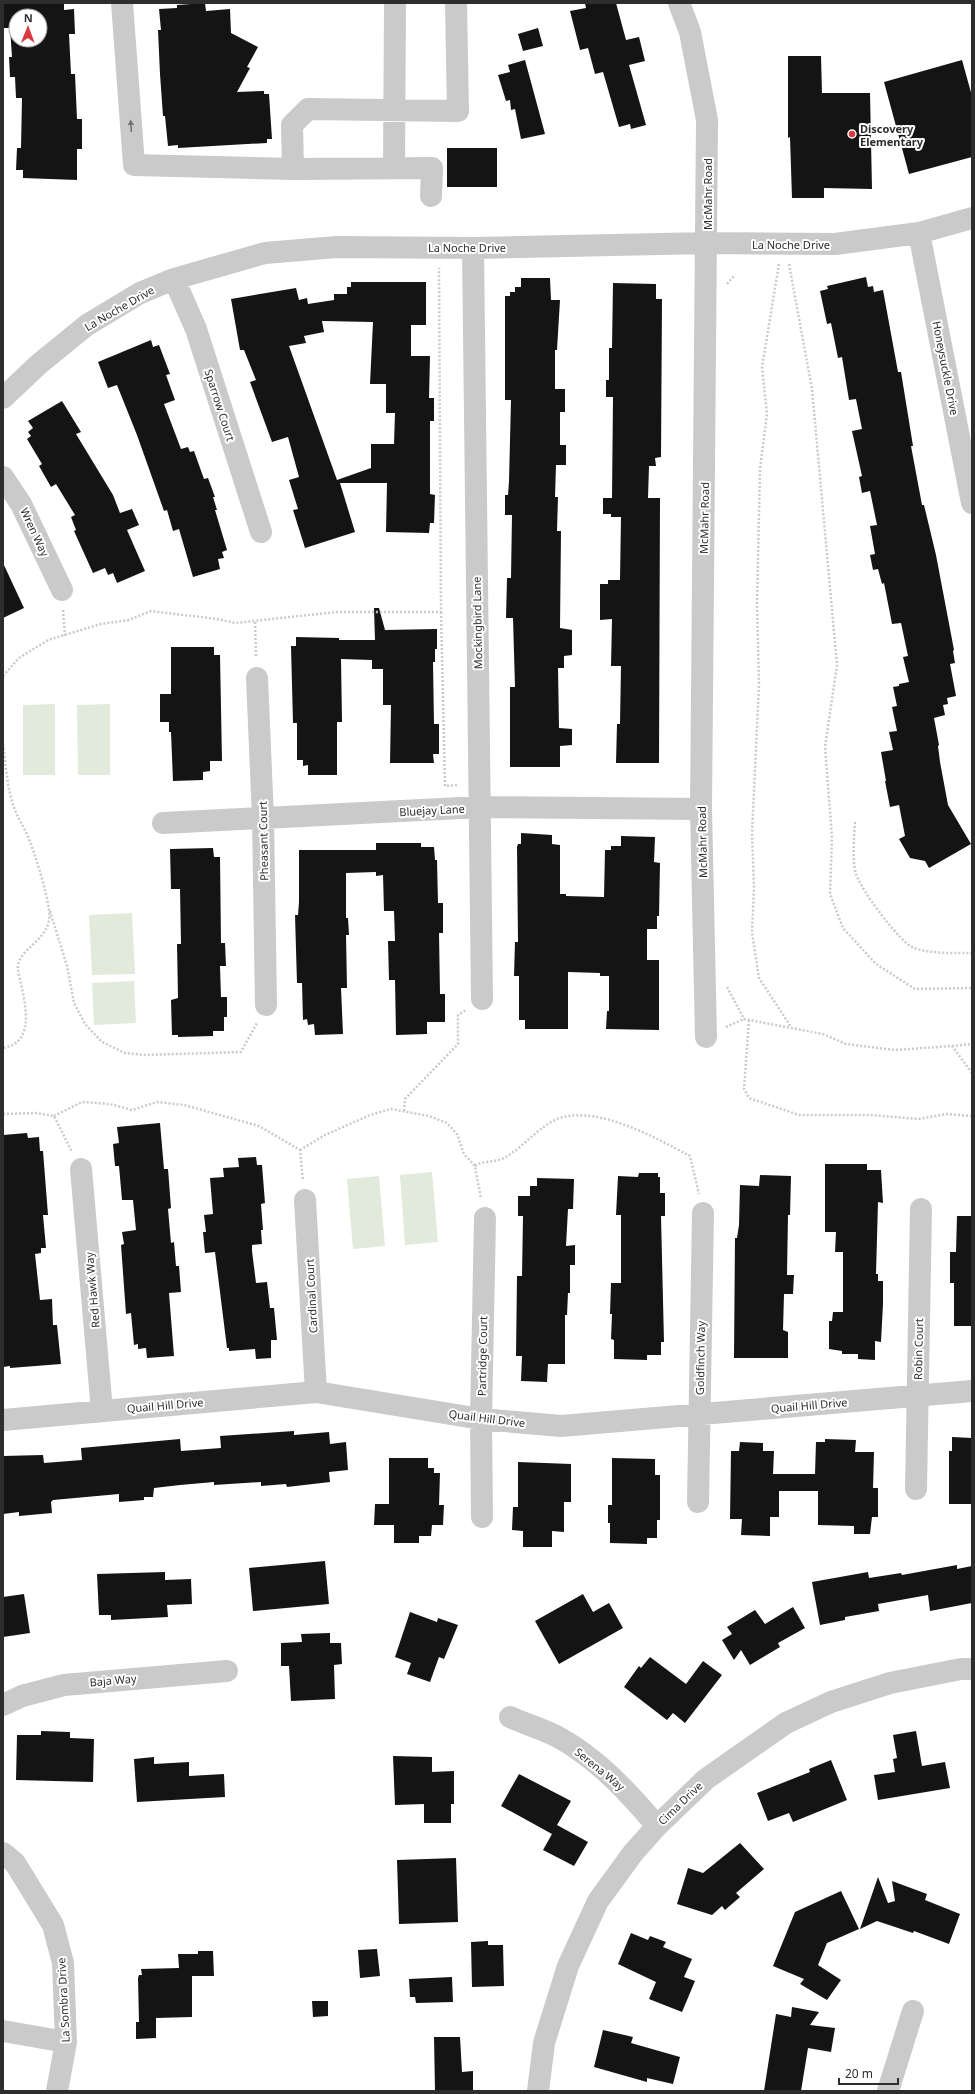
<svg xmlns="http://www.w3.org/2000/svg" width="975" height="2094" font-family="'Noto Sans',sans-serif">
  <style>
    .green { fill: #e2eadb }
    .building { fill: #141414; fill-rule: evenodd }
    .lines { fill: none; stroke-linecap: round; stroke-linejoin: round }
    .path { stroke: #cacaca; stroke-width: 2.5; stroke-dasharray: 2 2; stroke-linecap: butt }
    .minor { stroke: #cacaca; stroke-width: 22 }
    .oneway { fill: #747474 }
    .poi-dot { fill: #da393d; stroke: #fff; stroke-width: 1.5 }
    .labels { text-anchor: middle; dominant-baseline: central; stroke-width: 4; stroke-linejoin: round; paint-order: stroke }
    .poi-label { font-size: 11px; font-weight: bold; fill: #2d2d2d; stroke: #fff; text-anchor: start }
    .street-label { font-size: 11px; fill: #2d2d2d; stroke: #fff }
  </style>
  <rect width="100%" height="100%" fill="#fff"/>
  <!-- green -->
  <path class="green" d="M 55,704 L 55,775 L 23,775 L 23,705 Z
    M 110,704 L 110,775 L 78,775 L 77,705 Z
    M 132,913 L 135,974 L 92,975 L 89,915 Z
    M 134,981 L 136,1023 L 94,1025 L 92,983 Z
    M 432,1172 L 438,1242 L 405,1245 L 400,1175 Z
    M 379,1176 L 385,1246 L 353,1249 L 347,1179 Z"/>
  <!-- building -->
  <path class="building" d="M 3,3 L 59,3 L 64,4 L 64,10 L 74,9 L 75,34 L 69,34 L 71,74 L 75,74 L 77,119 L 82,119 L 82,149 L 77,149 L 77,180 L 23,178 L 23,170 L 16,170 L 17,148 L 21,148 L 22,98 L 16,98 L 15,77 L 10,77 L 9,57 L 12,57 L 10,28 L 4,28 ZM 16,16 L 40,16 L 40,40 L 16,40 Z
    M 205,3 L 206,11 L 230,9 L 231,33 L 258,47 L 247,67 L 250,68 L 237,92 L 264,91 L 264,94 L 269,94 L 272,139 L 267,139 L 267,143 L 178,148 L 178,145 L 168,146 L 165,116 L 163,116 L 160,74 L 158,30 L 161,30 L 159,9 L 177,8 L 177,5 Z
    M 585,3 L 616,3 L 626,40 L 639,37 L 645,61 L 629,65 L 646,125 L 631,129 L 630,124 L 619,127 L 603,72 L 595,74 L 588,48 L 580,50 L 570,11 L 586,8 Z
    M 538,28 L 543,46 L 523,51 L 518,34 Z
    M 788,56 L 821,56 L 822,93 L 870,93 L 872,189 L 824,188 L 824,198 L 792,198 L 790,137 L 788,138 Z
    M 525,60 L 545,134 L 521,139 L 515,109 L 511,110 L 510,100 L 506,101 L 498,75 L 510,72 L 508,65 Z
    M 962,60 L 972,96 L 972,157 L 909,174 L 884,82 Z
    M 447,148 L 497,148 L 497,187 L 447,187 Z
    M 866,277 L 868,287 L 873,286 L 874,292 L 883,290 L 898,372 L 901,372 L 913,446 L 911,446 L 922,505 L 924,505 L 936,555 L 954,650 L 953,651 L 955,663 L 950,664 L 956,696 L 947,698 L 948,704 L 943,705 L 945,715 L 934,718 L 939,745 L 938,746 L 940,762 L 948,805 L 971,844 L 929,868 L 925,861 L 910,858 L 899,839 L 905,836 L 899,805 L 890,807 L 885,781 L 886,781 L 881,752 L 893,750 L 889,732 L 897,731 L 892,707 L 897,706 L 893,687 L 899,686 L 899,684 L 909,682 L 903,657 L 908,656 L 901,623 L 892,624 L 884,583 L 882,584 L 878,569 L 873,570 L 870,555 L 875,554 L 870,526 L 877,525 L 870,491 L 862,493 L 859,477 L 862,476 L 852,431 L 862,429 L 856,399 L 849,400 L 842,357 L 838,358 L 831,323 L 827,324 L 820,291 L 828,289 L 827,286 Z
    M 521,278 L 550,278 L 551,300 L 560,300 L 557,350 L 555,350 L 555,389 L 565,389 L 565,412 L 560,412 L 560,445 L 566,445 L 566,465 L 556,465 L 555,497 L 558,497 L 557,531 L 561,531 L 560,628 L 572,630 L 572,655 L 564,656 L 564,668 L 558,668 L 559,728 L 572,729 L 572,745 L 560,746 L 560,767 L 510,767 L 510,687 L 515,687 L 513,618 L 506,618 L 507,578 L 511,578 L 512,515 L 505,515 L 505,495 L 508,495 L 509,481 L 511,400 L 505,400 L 505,296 L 510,296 L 510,292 L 515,292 L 515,287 L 521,287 Z
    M 351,282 L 426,282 L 426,325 L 411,325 L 411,356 L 430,356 L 429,398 L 434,398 L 434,421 L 430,421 L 430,494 L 435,495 L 434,523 L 430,523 L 429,533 L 386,532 L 387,483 L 340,483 L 355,532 L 305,548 L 293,510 L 298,509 L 289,480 L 299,477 L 288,437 L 272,442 L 250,382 L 256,380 L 244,350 L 240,350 L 231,299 L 296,288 L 299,300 L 307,298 L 308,304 L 334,300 L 334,294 L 347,294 L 347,287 L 351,287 ZM 322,321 L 373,322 L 370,384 L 386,384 L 386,413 L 395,413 L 394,444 L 371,444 L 371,468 L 337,480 L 289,346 L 306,343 L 304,336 L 324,332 Z
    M 613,283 L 656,284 L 656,299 L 662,299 L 661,457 L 655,458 L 656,466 L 649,466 L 648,498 L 660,498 L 659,763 L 616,763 L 617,724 L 620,724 L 621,666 L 611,666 L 612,619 L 600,620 L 600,584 L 608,584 L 608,580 L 620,580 L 621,517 L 611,517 L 611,514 L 603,514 L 603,498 L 612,498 L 613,397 L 606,397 L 606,380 L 609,380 L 609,348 L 612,348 Z
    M 151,340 L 153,347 L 159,345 L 170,374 L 166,375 L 175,400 L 164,404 L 181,449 L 188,447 L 190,452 L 194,451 L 204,479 L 208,478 L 215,497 L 213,497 L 217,510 L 215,510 L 227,550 L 222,552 L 224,558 L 218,559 L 220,569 L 193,577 L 179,529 L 173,531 L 167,510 L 164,511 L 137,435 L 117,385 L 108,388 L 98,362 Z
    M 62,401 L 81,432 L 76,434 L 113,495 L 120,513 L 132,509 L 139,525 L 127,530 L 145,571 L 117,583 L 113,573 L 108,575 L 105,568 L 93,573 L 74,531 L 76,530 L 71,517 L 75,515 L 56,484 L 51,487 L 39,466 L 42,464 L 27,439 L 31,436 L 28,432 L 33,428 L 28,421 Z
    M 3,563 L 24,608 L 3,618 Z
    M 374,608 L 379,608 L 385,630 L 437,629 L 437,649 L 435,649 L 435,662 L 433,662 L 434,724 L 439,724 L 439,754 L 433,754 L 434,763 L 390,763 L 391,705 L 383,705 L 383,669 L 372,669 L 372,660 L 341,659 L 342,722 L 337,722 L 337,775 L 308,775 L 308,765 L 303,766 L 303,760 L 297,760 L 297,723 L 293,723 L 291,646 L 296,646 L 296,637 L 339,638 L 339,640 L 375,640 Z
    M 171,647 L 214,647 L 214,655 L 220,655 L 222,761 L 210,761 L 210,771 L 203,772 L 203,780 L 173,781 L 171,732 L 169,732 L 169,722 L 160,722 L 160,694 L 171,694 Z
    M 521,833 L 552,835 L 552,844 L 560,845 L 560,894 L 566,894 L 566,896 L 604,897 L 605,850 L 611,850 L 611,846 L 621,846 L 621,836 L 655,837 L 654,862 L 660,863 L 659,916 L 657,916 L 657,929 L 647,929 L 647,960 L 659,960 L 659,1030 L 606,1029 L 607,1011 L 609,1011 L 609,976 L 600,976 L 600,973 L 568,972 L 568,1029 L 525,1029 L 525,1020 L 519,1020 L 519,976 L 514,976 L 515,942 L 518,942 L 517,847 L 518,844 L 521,844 Z
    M 376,843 L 421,843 L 421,847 L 434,847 L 435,860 L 437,860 L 438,903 L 443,903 L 443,933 L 439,933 L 440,994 L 445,994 L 445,1022 L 427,1022 L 427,1034 L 396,1035 L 395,980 L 389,980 L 388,941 L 395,941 L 394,911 L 384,911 L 383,875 L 376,876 L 376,872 L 346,873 L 346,918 L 348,918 L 349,935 L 346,935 L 347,988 L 341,988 L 343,1034 L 315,1035 L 314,1024 L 308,1025 L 307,1019 L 303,1020 L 302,983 L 297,983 L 295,915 L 298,915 L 299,902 L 299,850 L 376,850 Z
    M 213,848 L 214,857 L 220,857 L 221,943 L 225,943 L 226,966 L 220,966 L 221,997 L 227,997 L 227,1017 L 224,1017 L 224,1031 L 213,1031 L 213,1036 L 178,1037 L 178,1035 L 172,1035 L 171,1000 L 178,998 L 177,944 L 181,944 L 180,889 L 171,889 L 170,849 Z
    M 160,1123 L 164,1169 L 168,1169 L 171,1208 L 168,1209 L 171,1243 L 174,1242 L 176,1266 L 179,1266 L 181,1292 L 169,1293 L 174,1356 L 147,1358 L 146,1348 L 138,1349 L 138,1344 L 134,1345 L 131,1313 L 126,1314 L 121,1245 L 124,1244 L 122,1232 L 136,1230 L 133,1200 L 122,1200 L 119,1166 L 115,1166 L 113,1144 L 119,1143 L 117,1127 Z
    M 27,1133 L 28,1138 L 39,1137 L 40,1151 L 43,1151 L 48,1215 L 43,1215 L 46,1248 L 41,1248 L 41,1253 L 35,1254 L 40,1300 L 52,1299 L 53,1325 L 57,1325 L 61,1364 L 10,1368 L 10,1366 L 3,1367 L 3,1135 Z
    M 256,1157 L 257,1165 L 262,1165 L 265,1203 L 261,1204 L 263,1230 L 261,1230 L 262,1244 L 252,1245 L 252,1251 L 256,1283 L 267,1282 L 270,1308 L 274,1308 L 277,1340 L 271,1340 L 271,1358 L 256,1359 L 255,1349 L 229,1351 L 229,1348 L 227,1348 L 215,1252 L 205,1253 L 203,1232 L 206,1232 L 204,1215 L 213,1214 L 210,1178 L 224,1177 L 223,1168 L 239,1167 L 238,1158 Z
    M 825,1164 L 867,1164 L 867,1170 L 881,1170 L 883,1203 L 878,1202 L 876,1274 L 878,1274 L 878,1281 L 883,1281 L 883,1304 L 881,1342 L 875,1341 L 875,1360 L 858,1359 L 858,1354 L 842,1354 L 842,1351 L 829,1349 L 829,1321 L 832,1321 L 833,1312 L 843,1312 L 843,1252 L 835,1252 L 836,1232 L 825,1232 Z
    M 639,1173 L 658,1173 L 658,1177 L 660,1177 L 660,1193 L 665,1193 L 665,1216 L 661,1216 L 664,1342 L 661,1342 L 661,1355 L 647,1355 L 647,1360 L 614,1359 L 614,1340 L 611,1339 L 612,1314 L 610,1314 L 611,1283 L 621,1283 L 621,1215 L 616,1215 L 618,1176 L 638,1177 Z
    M 760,1175 L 791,1176 L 790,1215 L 788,1215 L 787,1275 L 794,1275 L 793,1294 L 784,1294 L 783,1330 L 788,1332 L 788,1358 L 734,1358 L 735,1238 L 737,1238 L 739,1225 L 740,1185 L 759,1186 Z
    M 537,1178 L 574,1179 L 573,1209 L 568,1209 L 566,1246 L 575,1245 L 575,1265 L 570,1265 L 570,1293 L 568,1293 L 567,1315 L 565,1315 L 565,1364 L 548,1364 L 547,1382 L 521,1381 L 522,1356 L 516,1356 L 517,1276 L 522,1276 L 523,1216 L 518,1216 L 518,1196 L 530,1196 L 530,1186 L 537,1186 Z
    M 957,1216 L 972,1216 L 972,1326 L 954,1326 L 954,1283 L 950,1283 L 950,1252 L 956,1252 Z
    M 294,1431 L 294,1435 L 329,1432 L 330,1444 L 346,1442 L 348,1470 L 329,1472 L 330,1482 L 287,1487 L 286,1484 L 261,1486 L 261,1482 L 214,1485 L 214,1482 L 180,1485 L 154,1488 L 153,1497 L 144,1497 L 144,1500 L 119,1502 L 119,1494 L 53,1500 L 51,1502 L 52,1513 L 19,1516 L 19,1512 L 3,1514 L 3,1456 L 43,1455 L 44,1463 L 82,1460 L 81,1448 L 180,1439 L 181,1451 L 221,1448 L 220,1436 Z
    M 952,1437 L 972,1438 L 972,1504 L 949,1504 L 949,1451 L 952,1451 Z
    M 825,1439 L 856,1440 L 855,1452 L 874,1452 L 873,1488 L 878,1488 L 878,1517 L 872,1517 L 870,1534 L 854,1534 L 854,1526 L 818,1525 L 818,1491 L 779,1491 L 779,1517 L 770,1517 L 770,1536 L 741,1535 L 742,1519 L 730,1519 L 731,1451 L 739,1451 L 740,1442 L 763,1443 L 763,1451 L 774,1451 L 773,1474 L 815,1474 L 816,1442 L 825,1442 Z
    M 389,1458 L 428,1458 L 428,1468 L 434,1468 L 434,1473 L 440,1473 L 439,1505 L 444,1505 L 443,1525 L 432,1525 L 431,1536 L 419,1536 L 419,1543 L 394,1543 L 394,1525 L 374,1525 L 375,1504 L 389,1504 Z
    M 612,1458 L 655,1459 L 655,1475 L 660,1475 L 660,1520 L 657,1520 L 657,1538 L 647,1538 L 647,1544 L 610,1543 L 610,1523 L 608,1523 L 608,1505 L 612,1505 Z
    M 518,1462 L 571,1464 L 571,1502 L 564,1502 L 564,1532 L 552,1531 L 552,1547 L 523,1547 L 523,1531 L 512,1530 L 513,1507 L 518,1507 Z
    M 325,1561 L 329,1604 L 253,1611 L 249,1568 Z
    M 957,1565 L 957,1569 L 972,1566 L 972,1603 L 930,1611 L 928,1595 L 878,1604 L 879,1611 L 845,1617 L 845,1620 L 820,1625 L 812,1582 L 868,1572 L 869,1578 L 901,1573 L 902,1575 Z
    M 165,1572 L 165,1580 L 191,1579 L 192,1604 L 167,1605 L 168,1617 L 111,1620 L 111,1615 L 99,1615 L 97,1574 Z
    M 24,1594 L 30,1633 L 3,1637 L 3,1597 Z
    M 583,1594 L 593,1612 L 609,1603 L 623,1628 L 559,1664 L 535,1621 Z
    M 793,1607 L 805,1628 L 778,1643 L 780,1647 L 750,1665 L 741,1650 L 734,1660 L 722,1640 L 732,1634 L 727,1627 L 755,1610 L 765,1624 Z
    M 410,1612 L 437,1622 L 438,1618 L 458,1625 L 444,1659 L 439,1657 L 430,1682 L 407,1674 L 411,1663 L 395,1657 Z
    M 330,1633 L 330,1643 L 341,1643 L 342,1664 L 334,1665 L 335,1699 L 291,1701 L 289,1666 L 281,1666 L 281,1643 L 302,1642 L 301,1634 Z
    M 650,1657 L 686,1684 L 703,1661 L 722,1675 L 685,1723 L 673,1713 L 667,1720 L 624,1687 L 639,1666 L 641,1668 Z
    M 41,1731 L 70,1732 L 70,1738 L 94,1739 L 93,1782 L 16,1780 L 17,1735 L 41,1735 Z
    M 916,1731 L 922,1766 L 945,1762 L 950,1788 L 878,1800 L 874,1775 L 895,1772 L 893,1759 L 897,1758 L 893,1735 Z
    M 393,1756 L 432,1757 L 432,1772 L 454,1771 L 454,1804 L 451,1804 L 451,1823 L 424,1823 L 424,1804 L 395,1805 Z
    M 154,1757 L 154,1764 L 189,1762 L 189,1776 L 224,1774 L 225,1797 L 137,1802 L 134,1759 Z
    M 831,1760 L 847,1800 L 793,1822 L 789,1813 L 768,1821 L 757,1793 L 810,1772 L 809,1769 Z
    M 519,1774 L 571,1801 L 557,1825 L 588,1842 L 574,1866 L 543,1850 L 552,1834 L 501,1806 Z
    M 740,1843 L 764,1869 L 736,1893 L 740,1897 L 725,1910 L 722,1906 L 712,1915 L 677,1904 L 688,1868 L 703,1873 Z
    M 456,1858 L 458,1922 L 399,1924 L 397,1860 Z
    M 878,1877 L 888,1903 L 895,1901 L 892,1881 L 927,1894 L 925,1900 L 960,1914 L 949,1944 L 914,1931 L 913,1933 L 877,1921 L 860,1929 Z
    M 841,1891 L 859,1929 L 827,1943 L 818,1965 L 841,1980 L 827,2000 L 800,1984 L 804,1979 L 773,1966 L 795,1912 Z
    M 631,1933 L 648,1940 L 650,1936 L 666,1942 L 663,1947 L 692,1959 L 684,1977 L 695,1981 L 682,2012 L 649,1999 L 656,1982 L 618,1964 Z
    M 488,1941 L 488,1945 L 503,1945 L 504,1986 L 472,1987 L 471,1942 Z
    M 377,1949 L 380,1976 L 360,1978 L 358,1950 Z
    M 198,1951 L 213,1951 L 214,1976 L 192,1976 L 192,2017 L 156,2018 L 156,2038 L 136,2039 L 136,2022 L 139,2022 L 138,1978 L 139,1975 L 142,1975 L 141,1969 L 179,1968 L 178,1954 L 198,1954 Z
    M 452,1977 L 453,2002 L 416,2003 L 415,1997 L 410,1997 L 409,1979 Z
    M 312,2001 L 328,2001 L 328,2016 L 313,2017 Z
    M 792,2007 L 819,2012 L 810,2025 L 835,2028 L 831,2052 L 808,2048 L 801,2091 L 764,2091 L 776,2014 L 791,2017 Z
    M 603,2030 L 633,2037 L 631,2043 L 680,2057 L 673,2084 L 647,2078 L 647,2082 L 594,2067 Z
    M 434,2037 L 460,2037 L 462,2072 L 473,2071 L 473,2091 L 435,2091 Z"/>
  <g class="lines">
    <!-- path -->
    <path class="path" d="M 779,264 L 762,367 L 767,414 L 760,469 L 757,603 L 759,684 L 752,833 L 754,888 L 752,933 L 759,978 L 791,1027
      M 789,264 L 812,389 L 837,665 L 825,747 L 832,837 L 830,894 L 843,928 L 876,964 L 915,989 L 972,988
      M 727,284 L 734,276
      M 63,610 L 65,636
      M 441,612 L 445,786 L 459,785
      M 255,622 L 256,657
      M 3,676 L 19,658 L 48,640 L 101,624 L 129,620 L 151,611 L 217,619 L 235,623 L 336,612 L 441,612 L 439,268
      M 3,744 C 6,765 7,790 15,810 C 18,818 23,826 27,834 C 35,854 46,889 49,910 C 54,940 16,948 18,969 C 21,991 41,1042 3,1048
      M 855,822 C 854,836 852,861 856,874 C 861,890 900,943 914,948 C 932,954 953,953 972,953
      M 50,911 L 67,966 L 74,1003 L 85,1024 L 102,1042 L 125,1053 L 145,1055 L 241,1052 L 257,1023
      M 727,987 L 744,1019 L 823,1034 L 846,1044 L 895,1050 L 952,1046 L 972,1073
      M 749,1020 L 744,1089 L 749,1098 L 799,1115 L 871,1115 L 919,1119 L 946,1114 L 972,1116
      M 726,1027 L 744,1019
      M 952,1046 L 972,1044
      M 404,1111 L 405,1099 L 458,1044 L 458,1015 L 466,1010
      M 3,1114 L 36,1113 L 54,1116 L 72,1152
      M 54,1116 L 82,1102 L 110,1104 L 132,1110 L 157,1102 L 184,1105 L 259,1126 L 300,1150 L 303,1181
      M 300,1150 L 325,1135 L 370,1115 L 391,1109 L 429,1116 L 447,1123 L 457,1134 L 464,1154 L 475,1166 L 481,1199
      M 475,1166 C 484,1160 494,1163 504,1158 C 522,1148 535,1131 553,1121 C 591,1101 656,1138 690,1156 L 699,1194"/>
    <!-- minor -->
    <path class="minor" d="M 122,3 L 134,165 L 293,169 L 432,168 L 431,196
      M 679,3 L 690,32 L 707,120 L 701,809 L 706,1037
      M 394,168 L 395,3
      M 293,169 L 292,125 L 308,109 L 458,111 L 456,3
      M 919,233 L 972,503
      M 473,248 L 482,999
      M 174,279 L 196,329 L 261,532
      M 3,398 L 39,364 L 87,325 L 140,293 L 174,279 L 265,253 L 336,247 L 473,248 L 707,243 L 835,244 L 919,233 L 972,218
      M 3,477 L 21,504 L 62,590
      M 257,678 L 263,818 L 266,1005
      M 163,823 L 480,807 L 701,809
      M 81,1169 L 102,1411
      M 305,1200 L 316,1392
      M 3,1420 L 316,1392 L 481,1419 L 561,1426 L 972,1391
      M 916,1489 L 921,1209
      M 698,1502 L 703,1213
      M 482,1517 L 481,1419 L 485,1218
      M 3,1705 L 22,1696 L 64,1685 L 227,1671
      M 510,1717 C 525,1724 543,1729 558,1737 C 598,1759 628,1792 657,1826
      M 3,1853 L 15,1863 L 53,1925 L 63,1963 L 66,2042 L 57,2091
      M 3,2031 L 66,2042
      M 538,2091 L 544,2043 L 568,1966 L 598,1901 L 633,1853 L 657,1826 L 706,1779 L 786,1723 L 831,1702 L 890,1683 L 961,1669 L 972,1669
      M 888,2091 L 913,2011"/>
  </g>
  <!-- one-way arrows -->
  <defs><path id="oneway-solid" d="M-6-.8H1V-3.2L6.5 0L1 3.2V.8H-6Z"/></defs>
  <use class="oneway" href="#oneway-solid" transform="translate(131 126) rotate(-94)"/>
  <!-- markers -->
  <circle class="poi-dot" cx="852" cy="134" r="4"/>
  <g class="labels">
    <!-- poi labels -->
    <g class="poi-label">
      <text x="860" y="128">Discovery<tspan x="860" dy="13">Elementary</tspan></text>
    </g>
    <!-- street labels -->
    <g class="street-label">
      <text transform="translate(707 194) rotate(-90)">McMahr Road</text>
      <text x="791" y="244">La Noche Drive</text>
      <text x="467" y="247">La Noche Drive</text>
      <text transform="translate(119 308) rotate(-30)">La Noche Drive</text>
      <text transform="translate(946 368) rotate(79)">Honeysuckle Drive</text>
      <text transform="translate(220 405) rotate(72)">Sparrow Court</text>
      <text transform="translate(704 518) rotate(-89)">McMahr Road</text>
      <text transform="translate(35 532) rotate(65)">Wren Way</text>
      <text transform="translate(477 623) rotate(-91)">Mockingbird Lane</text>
      <text transform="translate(432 810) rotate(-3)">Bluejay Lane</text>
      <text transform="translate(263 841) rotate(-91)">Pheasant Court</text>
      <text transform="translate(702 842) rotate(-91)">McMahr Road</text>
      <text transform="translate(92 1290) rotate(-95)">Red Hawk Way</text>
      <text transform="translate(311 1296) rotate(-93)">Cardinal Court</text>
      <text transform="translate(918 1349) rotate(-89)">Robin Court</text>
      <text transform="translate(482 1356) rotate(-89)">Partridge Court</text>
      <text transform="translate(700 1358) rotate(-89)">Goldfinch Way</text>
      <text transform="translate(165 1405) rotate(-5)">Quail Hill Drive</text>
      <text transform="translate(809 1405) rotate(-5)">Quail Hill Drive</text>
      <text transform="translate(487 1418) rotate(7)">Quail Hill Drive</text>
      <text transform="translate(113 1680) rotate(-5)">Baja Way</text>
      <text transform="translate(600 1769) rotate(39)">Serena Way</text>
      <text transform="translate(680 1803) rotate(-44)">Cima Drive</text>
      <text transform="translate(63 2000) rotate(-93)">La Sombra Drive</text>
    </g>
  </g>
  <!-- border -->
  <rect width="975" height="2094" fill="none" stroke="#2d2d2d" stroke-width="8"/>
  <!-- north arrow -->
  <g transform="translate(28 28) rotate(1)"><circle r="19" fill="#ffffff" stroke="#ababab"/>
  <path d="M0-3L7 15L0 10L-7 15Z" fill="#da393d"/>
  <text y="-6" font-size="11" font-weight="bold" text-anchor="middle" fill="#2d2d2d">N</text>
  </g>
  <!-- scale -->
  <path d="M839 2078v6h59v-6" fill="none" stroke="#2d2d2d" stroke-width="2"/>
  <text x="845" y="2078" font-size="12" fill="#2d2d2d" stroke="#ffffff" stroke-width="3" paint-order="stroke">20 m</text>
</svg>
